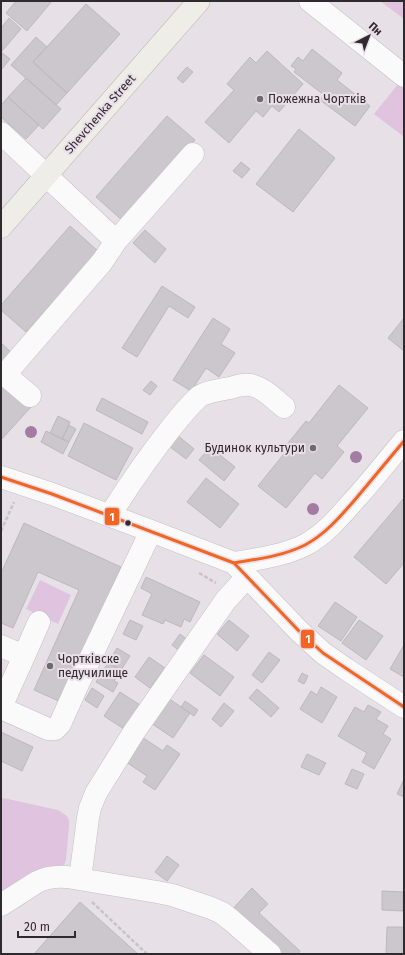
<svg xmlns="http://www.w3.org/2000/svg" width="405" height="955" font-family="'Fira Sans',sans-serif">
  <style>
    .green { fill: #e0c4df }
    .building { fill: #ccc7cc; stroke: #bdb8bd }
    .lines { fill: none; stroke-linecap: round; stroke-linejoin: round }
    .minor-casing { stroke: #c3bfc3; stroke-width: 23 }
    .major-casing { stroke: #b5b1a9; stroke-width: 23 }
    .path { stroke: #c6c4c6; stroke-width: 2.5; stroke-dasharray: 4 2; stroke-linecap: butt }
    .minor { stroke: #fbfafb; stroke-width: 22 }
    .major { stroke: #efede8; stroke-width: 22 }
    .bus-1-casing { stroke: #eadee9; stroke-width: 6 }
    .bus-1 { stroke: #f26522; stroke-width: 3 }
    .tree { fill: #a37ca3 }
    .poi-dot { fill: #6f6a6f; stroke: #eadee9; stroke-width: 1.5 }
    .bus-dot { fill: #2e2a2e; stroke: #eadee9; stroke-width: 1.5 }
    .labels { text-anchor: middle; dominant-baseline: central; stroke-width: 4; stroke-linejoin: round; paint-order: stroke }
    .poi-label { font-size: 12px; fill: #2e2a2e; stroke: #eadee9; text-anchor: start }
    .street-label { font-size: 12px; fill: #2e2a2e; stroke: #eadee9 }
    .line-badge { stroke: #eadee9; stroke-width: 1.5 }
    .badge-label { font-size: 11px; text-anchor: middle; font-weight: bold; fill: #fff }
  </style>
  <rect width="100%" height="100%" fill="#e7e1e7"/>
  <!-- green -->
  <path class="green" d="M 380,1 L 404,1 L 404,19 Z
    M 398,84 L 404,88 L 404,137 L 374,114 Z
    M 40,580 L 71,595 L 58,624 L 26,609 Z
    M 1,798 L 8,799 L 58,810 L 67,816 L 69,821 L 69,827 L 66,860 L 63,867 L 1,892 Z"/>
  <!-- building -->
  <path class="building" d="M 16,1 L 52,1 L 27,31 L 6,13 Z
    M 86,4 L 120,34 L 67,93 L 33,62 Z
    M 9,18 L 21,29 L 2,51 L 1,28 Z
    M 36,37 L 47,47 L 33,62 L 67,93 L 56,105 L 11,65 Z
    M 312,49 L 342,73 L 337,80 L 370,106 L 355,126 L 320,100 L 324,95 L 294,72 L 296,69 L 291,66 L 298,57 L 303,61 Z
    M 267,51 L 303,84 L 279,112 L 272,106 L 263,117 L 256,111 L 229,143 L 205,122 L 234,90 L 227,84 L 250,57 L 256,63 Z
    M 1,52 L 10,59 L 1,70 Z
    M 187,67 L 193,72 L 183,83 L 177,78 Z
    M 26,78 L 61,109 L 43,129 L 8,97 Z
    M 8,97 L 39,125 L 26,139 L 1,117 L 1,105 Z
    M 167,116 L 195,140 L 124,222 L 96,197 Z
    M 299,129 L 335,158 L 293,212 L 256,184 Z
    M 241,162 L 250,169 L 242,178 L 233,171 Z
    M 70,226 L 98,251 L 26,332 L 1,310 L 1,305 Z
    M 145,230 L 166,249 L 155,263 L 133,243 Z
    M 162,286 L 195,307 L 188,318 L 169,306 L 137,357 L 122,348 Z
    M 213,318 L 230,329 L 221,344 L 235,353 L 219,377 L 206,368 L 191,391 L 173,380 Z
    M 404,318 L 404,351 L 388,338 Z
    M 1,343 L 13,354 L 1,368 Z
    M 1,380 L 31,407 L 1,440 Z
    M 151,381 L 157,386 L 150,395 L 143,390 Z
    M 339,385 L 368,408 L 337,446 L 344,452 L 322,479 L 315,473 L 286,508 L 258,486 L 287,450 L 284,448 L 306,421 L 309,423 Z
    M 102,398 L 148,422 L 142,434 L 96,410 Z
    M 58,416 L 70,422 L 62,439 L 50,433 Z
    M 84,423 L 133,448 L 116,480 L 68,456 Z
    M 69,425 L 76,429 L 69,442 L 62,439 Z
    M 46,431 L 69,442 L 63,454 L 41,442 Z
    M 177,435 L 194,449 L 186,459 L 169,446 Z
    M 210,447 L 235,467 L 224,481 L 199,460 Z
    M 206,478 L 239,504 L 220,528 L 187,502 Z
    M 404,498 L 404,563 L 386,584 L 354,557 Z
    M 24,523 L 121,567 L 61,702 L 34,690 L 79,590 L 38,572 L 13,628 L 1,623 L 1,571 L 2,571 Z
    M 146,577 L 200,602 L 190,622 L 184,619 L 181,627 L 165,620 L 163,624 L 142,615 L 152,594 L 141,588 Z
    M 335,602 L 357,617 L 341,641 L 318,626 Z
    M 130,620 L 143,626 L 136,640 L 123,634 Z
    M 229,620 L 249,636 L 237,651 L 217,634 Z
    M 359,620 L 383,636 L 366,660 L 342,643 Z
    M 180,634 L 189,641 L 181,652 L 172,645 Z
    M 404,645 L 404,677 L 390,669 Z
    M 117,648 L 130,656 L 121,670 L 108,663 Z
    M 269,652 L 280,660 L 262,683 L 252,675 Z
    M 204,655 L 234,677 L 220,696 L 190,673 Z
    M 149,657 L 165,668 L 150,688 L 135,677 Z
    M 108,663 L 121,670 L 114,681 L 118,683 L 113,692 L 96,682 Z
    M 302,673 L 308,676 L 304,684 L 298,681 Z
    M 321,687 L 337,697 L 322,723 L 300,709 L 311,691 L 317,695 Z
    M 92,688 L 104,696 L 97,708 L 85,700 Z
    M 257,689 L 279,708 L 271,717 L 249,698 Z
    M 120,692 L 140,705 L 124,729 L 104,716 Z
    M 168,698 L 190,713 L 173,738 L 148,721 Z
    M 185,701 L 198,710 L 194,716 L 181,707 Z
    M 224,703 L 234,711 L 221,727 L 212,719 Z
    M 368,705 L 381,712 L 376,719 L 388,726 L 383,734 L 391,739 L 374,769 L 362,762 L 367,753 L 338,736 L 355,707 L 364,712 Z
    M 1,732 L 33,747 L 22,771 L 1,761 Z
    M 142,737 L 163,751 L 167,745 L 180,754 L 155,790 L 143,782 L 147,776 L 126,762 Z
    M 307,754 L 326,763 L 319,775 L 301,767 Z
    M 352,769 L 364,774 L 357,789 L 345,784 Z
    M 404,779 L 404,797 L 397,794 Z
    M 167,856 L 179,865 L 167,881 L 155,872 Z
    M 252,888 L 268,904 L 259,913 L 300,951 L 298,954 L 271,954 L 228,914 Z
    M 382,891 L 403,892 L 403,911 L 382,910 Z
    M 80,902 L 138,954 L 34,954 Z
    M 387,927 L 404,927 L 404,954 L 386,954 Z"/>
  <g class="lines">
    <defs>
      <path id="minor" d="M 310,1 L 404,76
        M 1,133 L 116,241 L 193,154
        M 30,396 L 10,379 L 7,373 L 8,371 L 102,262 L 116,241
        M 1,477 L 52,494 L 151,531 L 234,563 L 298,630 L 323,653 L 346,669 L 404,707
        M 110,515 C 129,485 149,456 171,428 C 179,418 191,403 200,396 C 209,391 220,390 230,388 C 238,386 246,383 254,386 C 265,389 275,400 284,407
        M 234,563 C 257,559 283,556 305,545 C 326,534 341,515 357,497 C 373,479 388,460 404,441
        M 1,646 L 24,656 L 1,707
        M 24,656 L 39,622
        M 1,708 L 48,729 L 55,729 L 60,724 L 78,684 L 151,531
        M 80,879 L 88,818 L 90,808 L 96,793 L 134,732 L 166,686 L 226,600 L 247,577
        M 1,905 L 37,882 C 47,877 56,876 67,877 L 157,892 L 172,895 L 211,908 L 222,913 L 231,920 L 270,954"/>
      <path id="major" d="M 1,227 L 199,1"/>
    </defs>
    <!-- minor casing -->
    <use href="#minor" class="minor-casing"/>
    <!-- major casing -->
    <use href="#major" class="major-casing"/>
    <!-- path -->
    <path class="path" d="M 1,531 L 14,502
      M 199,573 L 216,583
      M 92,902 L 147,954"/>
    <!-- minor -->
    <use href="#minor" class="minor"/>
    <!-- major -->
    <use href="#major" class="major"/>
    <defs>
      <path id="bus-1" d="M 1,477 L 52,494 L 234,563 L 298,630 L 323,653 L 404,707
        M 234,563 C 258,559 283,556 305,545 C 324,535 339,518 353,502 C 370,482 387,461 404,441"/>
    </defs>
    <!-- bus-1 casing -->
    <use href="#bus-1" class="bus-1-casing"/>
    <!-- bus-1 -->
    <use href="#bus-1" class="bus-1"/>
  </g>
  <!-- trees -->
  <g class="tree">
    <circle cx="31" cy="432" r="6"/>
    <circle cx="356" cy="457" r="6"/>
    <circle cx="313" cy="509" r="6"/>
  </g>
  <!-- markers -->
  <g class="poi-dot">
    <circle cx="260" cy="99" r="4"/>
    <circle cx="313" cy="448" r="4"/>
    <circle cx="50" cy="666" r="4"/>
  </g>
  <circle class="bus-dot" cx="128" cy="523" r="3.5"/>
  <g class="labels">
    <!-- poi labels -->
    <g class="poi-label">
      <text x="268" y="99">Пожежна Чортків</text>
      <text x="305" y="448" text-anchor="end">Будинок культури</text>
      <text x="58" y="659">Чортківске<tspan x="58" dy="14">педучилище</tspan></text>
    </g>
    <!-- street labels -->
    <g class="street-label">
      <text transform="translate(100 114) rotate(-49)">Shevchenka Street</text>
    </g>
  </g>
  <g class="line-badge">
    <rect x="104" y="507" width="16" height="19" rx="4" fill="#f26522"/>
    <rect x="300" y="629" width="15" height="20" rx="4" fill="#f26522"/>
  </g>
  <g class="badge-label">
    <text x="112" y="521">1</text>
    <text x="308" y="643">1</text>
  </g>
  <!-- border -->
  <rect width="405" height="955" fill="none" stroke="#2e2a2e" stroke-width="4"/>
  <!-- north arrow -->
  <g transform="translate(369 36) rotate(42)" stroke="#eadee9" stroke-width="3" paint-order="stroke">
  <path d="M0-3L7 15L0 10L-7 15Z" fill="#2e2a2e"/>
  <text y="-6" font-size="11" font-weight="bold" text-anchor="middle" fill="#2e2a2e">Пн</text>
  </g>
  <!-- scale -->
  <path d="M18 931v6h57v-6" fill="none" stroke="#2e2a2e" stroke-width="2"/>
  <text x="24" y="931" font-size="12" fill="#2e2a2e" stroke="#eadee9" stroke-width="3" paint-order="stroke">20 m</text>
</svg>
